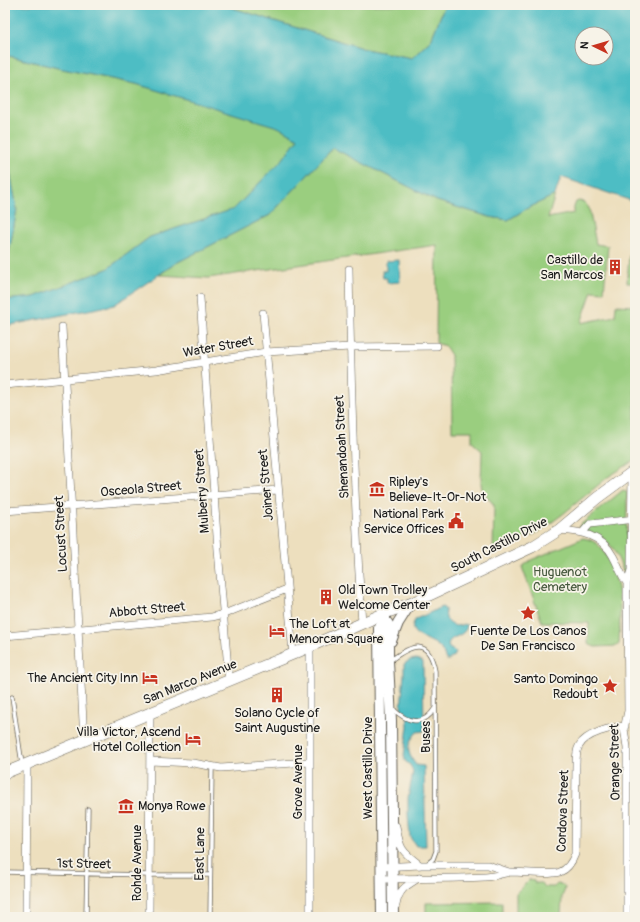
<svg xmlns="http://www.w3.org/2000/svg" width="640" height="922" font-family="Pangolin,sans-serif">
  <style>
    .green { fill: #9ace7f; stroke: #5b754e }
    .water { fill: #4ebdc4; stroke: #356c70; fill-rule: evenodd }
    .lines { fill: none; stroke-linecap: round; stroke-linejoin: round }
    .lane-casing { stroke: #656055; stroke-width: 5 }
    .street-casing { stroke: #656055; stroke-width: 8 }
    .secondary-casing { stroke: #656055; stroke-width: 12 }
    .primary-casing { stroke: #656055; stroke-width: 12 }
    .lane { stroke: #fff; stroke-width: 3.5 }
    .street { stroke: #fff; stroke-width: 7 }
    .secondary { stroke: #fff; stroke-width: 10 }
    .primary { stroke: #fff; stroke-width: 11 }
    .labels { text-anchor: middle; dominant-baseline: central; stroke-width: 3.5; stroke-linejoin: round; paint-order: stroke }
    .poi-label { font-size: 13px; fill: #1c1c1c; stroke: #f7f3e8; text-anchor: end }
    .street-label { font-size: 13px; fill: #1c1c1c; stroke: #f7f3e8 }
    .park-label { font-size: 13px; fill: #485a3f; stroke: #f7f3e8 }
  </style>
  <rect width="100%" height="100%" fill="#f7f3e8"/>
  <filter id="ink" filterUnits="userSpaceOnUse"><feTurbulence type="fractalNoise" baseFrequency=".025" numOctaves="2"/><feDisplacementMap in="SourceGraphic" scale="8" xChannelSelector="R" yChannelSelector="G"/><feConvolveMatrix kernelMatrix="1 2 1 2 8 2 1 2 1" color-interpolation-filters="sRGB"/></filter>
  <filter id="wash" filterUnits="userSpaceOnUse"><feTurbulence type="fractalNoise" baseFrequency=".012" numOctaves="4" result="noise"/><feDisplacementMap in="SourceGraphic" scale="16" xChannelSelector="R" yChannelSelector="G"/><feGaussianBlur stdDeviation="0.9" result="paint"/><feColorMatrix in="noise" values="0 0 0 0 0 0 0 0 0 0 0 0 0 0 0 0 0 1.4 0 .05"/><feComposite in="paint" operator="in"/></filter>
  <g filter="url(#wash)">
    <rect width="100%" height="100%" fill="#eddfbe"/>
    <!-- green -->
    <path class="green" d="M 223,5 L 445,5 L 431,40 L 412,58 L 365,49 Z
      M 5,55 L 58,68 L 136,84 L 279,127 L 298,138 L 283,159 L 234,209 L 150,237 L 107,269 L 34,297 L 5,300 L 5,274 L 17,209 L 5,146 Z
      M 333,148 L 437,201 L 490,217 L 508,220 L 526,209 L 555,195 L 548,218 L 574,213 L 574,207 L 576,202 L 579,201 L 584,202 L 589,208 L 596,244 L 608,246 L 604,292 L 592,291 L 581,323 L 615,316 L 616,305 L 635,306 L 635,460 L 608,477 L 563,514 L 548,525 L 533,535 L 529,535 L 493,553 L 494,505 L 482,490 L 481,483 L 482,451 L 472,442 L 472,431 L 452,431 L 451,355 L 445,346 L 436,343 L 437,245 L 208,278 L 159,275 L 176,263 L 270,215 Z
      M 629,256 L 635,256 L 635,283 L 627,283 Z
      M 623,490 L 626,491 L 627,493 L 626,576 C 613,549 613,537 580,530 L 579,528 L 579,526 Z
      M 583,538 C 597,540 603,549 609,561 C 623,589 620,614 619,644 L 617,646 L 595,647 L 588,644 L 589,623 L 542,622 L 522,567 L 531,560 Z
      M 530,879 L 533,880 L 535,883 L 541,883 L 545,887 L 554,887 L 557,884 L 562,885 L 565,887 L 564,892 L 562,896 L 561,917 L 516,917 L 516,893 Z
      M 502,902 L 502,917 L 426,917 L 426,903 Z"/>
    <!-- water -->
    <path class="water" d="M 5,5 L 223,5 L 365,49 L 412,58 L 431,40 L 445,5 L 635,5 L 635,202 L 561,177 L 555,195 L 526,209 L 508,220 L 490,217 L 437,201 L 333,148 L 270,215 L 176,263 L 114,305 L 5,326 L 5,300 L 34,297 L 107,269 L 150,237 L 234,209 L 283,159 L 298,138 L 278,127 L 136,84 L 58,68 L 5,55 ZM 582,34 L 606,34 L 606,58 L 582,58 Z
      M 5,146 L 17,209 L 5,274 Z
      M 399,260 L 400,282 L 387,283 L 387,278 L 383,278 L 382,271 L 386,271 L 386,261 Z
      M 442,607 L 445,609 C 446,612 445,615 446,618 C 449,625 457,628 463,624 L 467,625 C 466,637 451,635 448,644 L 449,648 L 456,652 L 455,655 L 449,660 L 446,660 C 444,655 442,649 438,646 C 430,638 403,636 416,619 Z
      M 416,659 L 420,660 L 423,662 L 424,731 L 417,732 C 406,745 406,751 416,765 L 424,766 L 426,846 L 416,846 L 410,837 L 408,815 L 408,798 L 413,772 L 410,765 L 405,761 L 404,755 L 408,726 L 407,713 L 401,708 L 404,674 L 404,664 L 410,660 Z"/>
  </g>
  <g filter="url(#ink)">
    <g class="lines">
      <defs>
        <path id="lane" d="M 391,660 C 413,644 429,638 435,671 L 436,851 L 433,859 L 427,864
          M 12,697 L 22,764
          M 392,708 C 406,722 423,728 435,708
          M 5,872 L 149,875 L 210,875
          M 86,917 L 88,809
          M 210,917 L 212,767"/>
        <path id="street" d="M 349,269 C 351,387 354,505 362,623
          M 200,298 L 218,550 L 229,681
          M 263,313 L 293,654
          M 62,327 L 84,740
          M 5,385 L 156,370 L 266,352 L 350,347 L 437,346
          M 5,511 L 278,490
          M 559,530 C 580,531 602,535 613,556 C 618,565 621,575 627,583
          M 582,533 L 590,524 L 635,519
          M 5,636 L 212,617 L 224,614 L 287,589
          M 310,647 L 310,917
          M 627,657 L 635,658
          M 150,761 L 193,763 L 221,768 L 310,762
          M 396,826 C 400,849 401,851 420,865
          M 381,867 L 420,865 L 488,865 L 509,872
          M 381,879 C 416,878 450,879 485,877 C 494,877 503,873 511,872 C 526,872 547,876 560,872 C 568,869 572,862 575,854 L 576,765 C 576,759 576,751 579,746 C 586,733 612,727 625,726
          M 396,905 C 399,889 406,886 419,878
          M 26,917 L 27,764
          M 149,917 L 150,713
          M 627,917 L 627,747 L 624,729 L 628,711 L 627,594 L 627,583 L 631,570 L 632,472"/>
        <path id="secondary" d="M 385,613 L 385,620 L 388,624 L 388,661 L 391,721 L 393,917
          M 391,641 L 398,623 L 410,604
          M 382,917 L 379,628 L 385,620"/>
        <path id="primary" d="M 5,773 L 293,654 L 385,613 L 410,604 L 532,547 L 559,530 L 597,498 L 635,470"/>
      </defs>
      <!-- lane casing -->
      <use href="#lane" class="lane-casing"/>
      <!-- street casing -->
      <use href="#street" class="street-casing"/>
      <!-- secondary casing -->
      <use href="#secondary" class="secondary-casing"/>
      <!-- primary casing -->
      <use href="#primary" class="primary-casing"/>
      <!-- lane -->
      <use href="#lane" class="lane"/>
      <!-- street -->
      <use href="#street" class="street"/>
      <!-- secondary -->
      <use href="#secondary" class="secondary"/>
      <!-- primary -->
      <use href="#primary" class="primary"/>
    </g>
  </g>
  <!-- icons -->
  <defs>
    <symbol id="building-bare" viewBox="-9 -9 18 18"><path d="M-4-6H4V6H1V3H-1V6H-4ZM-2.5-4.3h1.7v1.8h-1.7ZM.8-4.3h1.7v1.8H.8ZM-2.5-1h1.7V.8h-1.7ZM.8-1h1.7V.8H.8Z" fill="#c8321e" stroke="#f7f3e8" stroke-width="2.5" paint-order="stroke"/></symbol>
    <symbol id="museum-bare" viewBox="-9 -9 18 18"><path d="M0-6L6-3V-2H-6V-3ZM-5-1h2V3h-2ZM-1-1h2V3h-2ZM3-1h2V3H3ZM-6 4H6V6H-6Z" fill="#c8321e" stroke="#f7f3e8" stroke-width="2.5" paint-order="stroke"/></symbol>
    <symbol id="civic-bare" viewBox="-9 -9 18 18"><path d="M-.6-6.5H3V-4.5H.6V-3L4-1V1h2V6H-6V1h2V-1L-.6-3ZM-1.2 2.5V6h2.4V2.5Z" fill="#c8321e" stroke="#f7f3e8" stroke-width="2.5" paint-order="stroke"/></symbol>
    <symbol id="sight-bare" viewBox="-9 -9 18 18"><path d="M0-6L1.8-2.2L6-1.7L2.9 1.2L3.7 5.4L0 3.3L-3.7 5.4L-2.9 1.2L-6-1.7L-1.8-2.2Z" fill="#c8321e" stroke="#f7f3e8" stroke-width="2.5" paint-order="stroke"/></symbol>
    <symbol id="hotel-bare" viewBox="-9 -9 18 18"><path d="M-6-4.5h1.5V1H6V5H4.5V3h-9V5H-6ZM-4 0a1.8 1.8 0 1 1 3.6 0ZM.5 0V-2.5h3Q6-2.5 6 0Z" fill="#c8321e" stroke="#f7f3e8" stroke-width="2.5" paint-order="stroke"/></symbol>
  </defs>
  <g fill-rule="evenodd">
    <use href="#building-bare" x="604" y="256" width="22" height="22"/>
    <use href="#museum-bare" x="366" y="478" width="22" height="22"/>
    <use href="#civic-bare" x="445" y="510" width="22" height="22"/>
    <use href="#building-bare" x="315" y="586" width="22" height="22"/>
    <use href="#sight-bare" x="517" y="602" width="22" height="22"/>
    <use href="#hotel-bare" x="266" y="620" width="22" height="22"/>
    <use href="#hotel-bare" x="139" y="667" width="22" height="22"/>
    <use href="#sight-bare" x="599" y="675" width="22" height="22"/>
    <use href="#building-bare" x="266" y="684" width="22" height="22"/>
    <use href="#hotel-bare" x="182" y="728" width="22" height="22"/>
    <use href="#museum-bare" x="115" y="795" width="22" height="22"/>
  </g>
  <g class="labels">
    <!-- poi labels -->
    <g class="poi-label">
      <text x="603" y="260">Castillo de<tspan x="603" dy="15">San Marcos</tspan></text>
      <text x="389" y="482" text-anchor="start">Ripley's<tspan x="389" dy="15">Believe-It-Or-Not</tspan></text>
      <text x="444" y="514">National Park<tspan x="444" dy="15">Service Offices</tspan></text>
      <text x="338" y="590" text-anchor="start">Old Town Trolley<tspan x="338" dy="15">Welcome Center</tspan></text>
      <text x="289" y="624" text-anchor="start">The Loft at<tspan x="289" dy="15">Menorcan Square</tspan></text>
      <text x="528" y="631" text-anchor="middle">Fuente De Los Canos<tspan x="528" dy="15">De San Francisco</tspan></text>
      <text x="138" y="678">The Ancient City Inn</text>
      <text x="598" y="679">Santo Domingo<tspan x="598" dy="15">Redoubt</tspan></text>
      <text x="277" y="713" text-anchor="middle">Solano Cycle of<tspan x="277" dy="15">Saint Augustine</tspan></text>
      <text x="181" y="732">Villa Victor, Ascend<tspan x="181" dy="15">Hotel Collection</tspan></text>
      <text x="138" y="806" text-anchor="start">Monya Rowe</text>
    </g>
    <!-- street labels -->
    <g class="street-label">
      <text transform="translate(218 347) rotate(-10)">Water Street</text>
      <text transform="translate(342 447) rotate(-93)">Shenandoah Street</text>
      <text transform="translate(266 485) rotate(-95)">Joiner Street</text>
      <text transform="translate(141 489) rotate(-5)">Osceola Street</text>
      <text transform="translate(202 491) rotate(-94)">Mulberry Street</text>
      <text transform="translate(61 534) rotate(-93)">Locust Street</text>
      <text transform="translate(499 545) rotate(-27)">South Castillo Drive</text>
      <text transform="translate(147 610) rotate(-5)">Abbott Street</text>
      <text transform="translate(190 682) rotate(-22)">San Marco Avenue</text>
      <text transform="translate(426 737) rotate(-90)">Buses</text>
      <text transform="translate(615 762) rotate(-91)">Orange Street</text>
      <text transform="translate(368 768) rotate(-90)">West Castillo Drive</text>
      <text transform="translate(298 782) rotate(-90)">Grove Avenue</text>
      <text transform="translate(563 811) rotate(-88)">Cordova Street</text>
      <text transform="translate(200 854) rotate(-89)">East Lane</text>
      <text transform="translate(137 863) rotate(-90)">Rohde Avenue</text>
      <text transform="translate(84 864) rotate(1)">1st Street</text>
    </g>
    <!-- park labels -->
    <g class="park-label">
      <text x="560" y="572">Huguenot<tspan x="560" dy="15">Cemetery</tspan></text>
    </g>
  </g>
  <!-- margin -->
  <rect width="640" height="922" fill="none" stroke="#f7f3e8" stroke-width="20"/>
  <!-- north arrow -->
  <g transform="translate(594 46) rotate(275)"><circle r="19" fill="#f7f3e8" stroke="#9f9d96"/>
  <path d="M0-3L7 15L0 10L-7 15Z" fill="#c8321e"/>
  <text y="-6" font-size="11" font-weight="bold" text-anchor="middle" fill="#1c1c1c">N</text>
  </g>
</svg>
